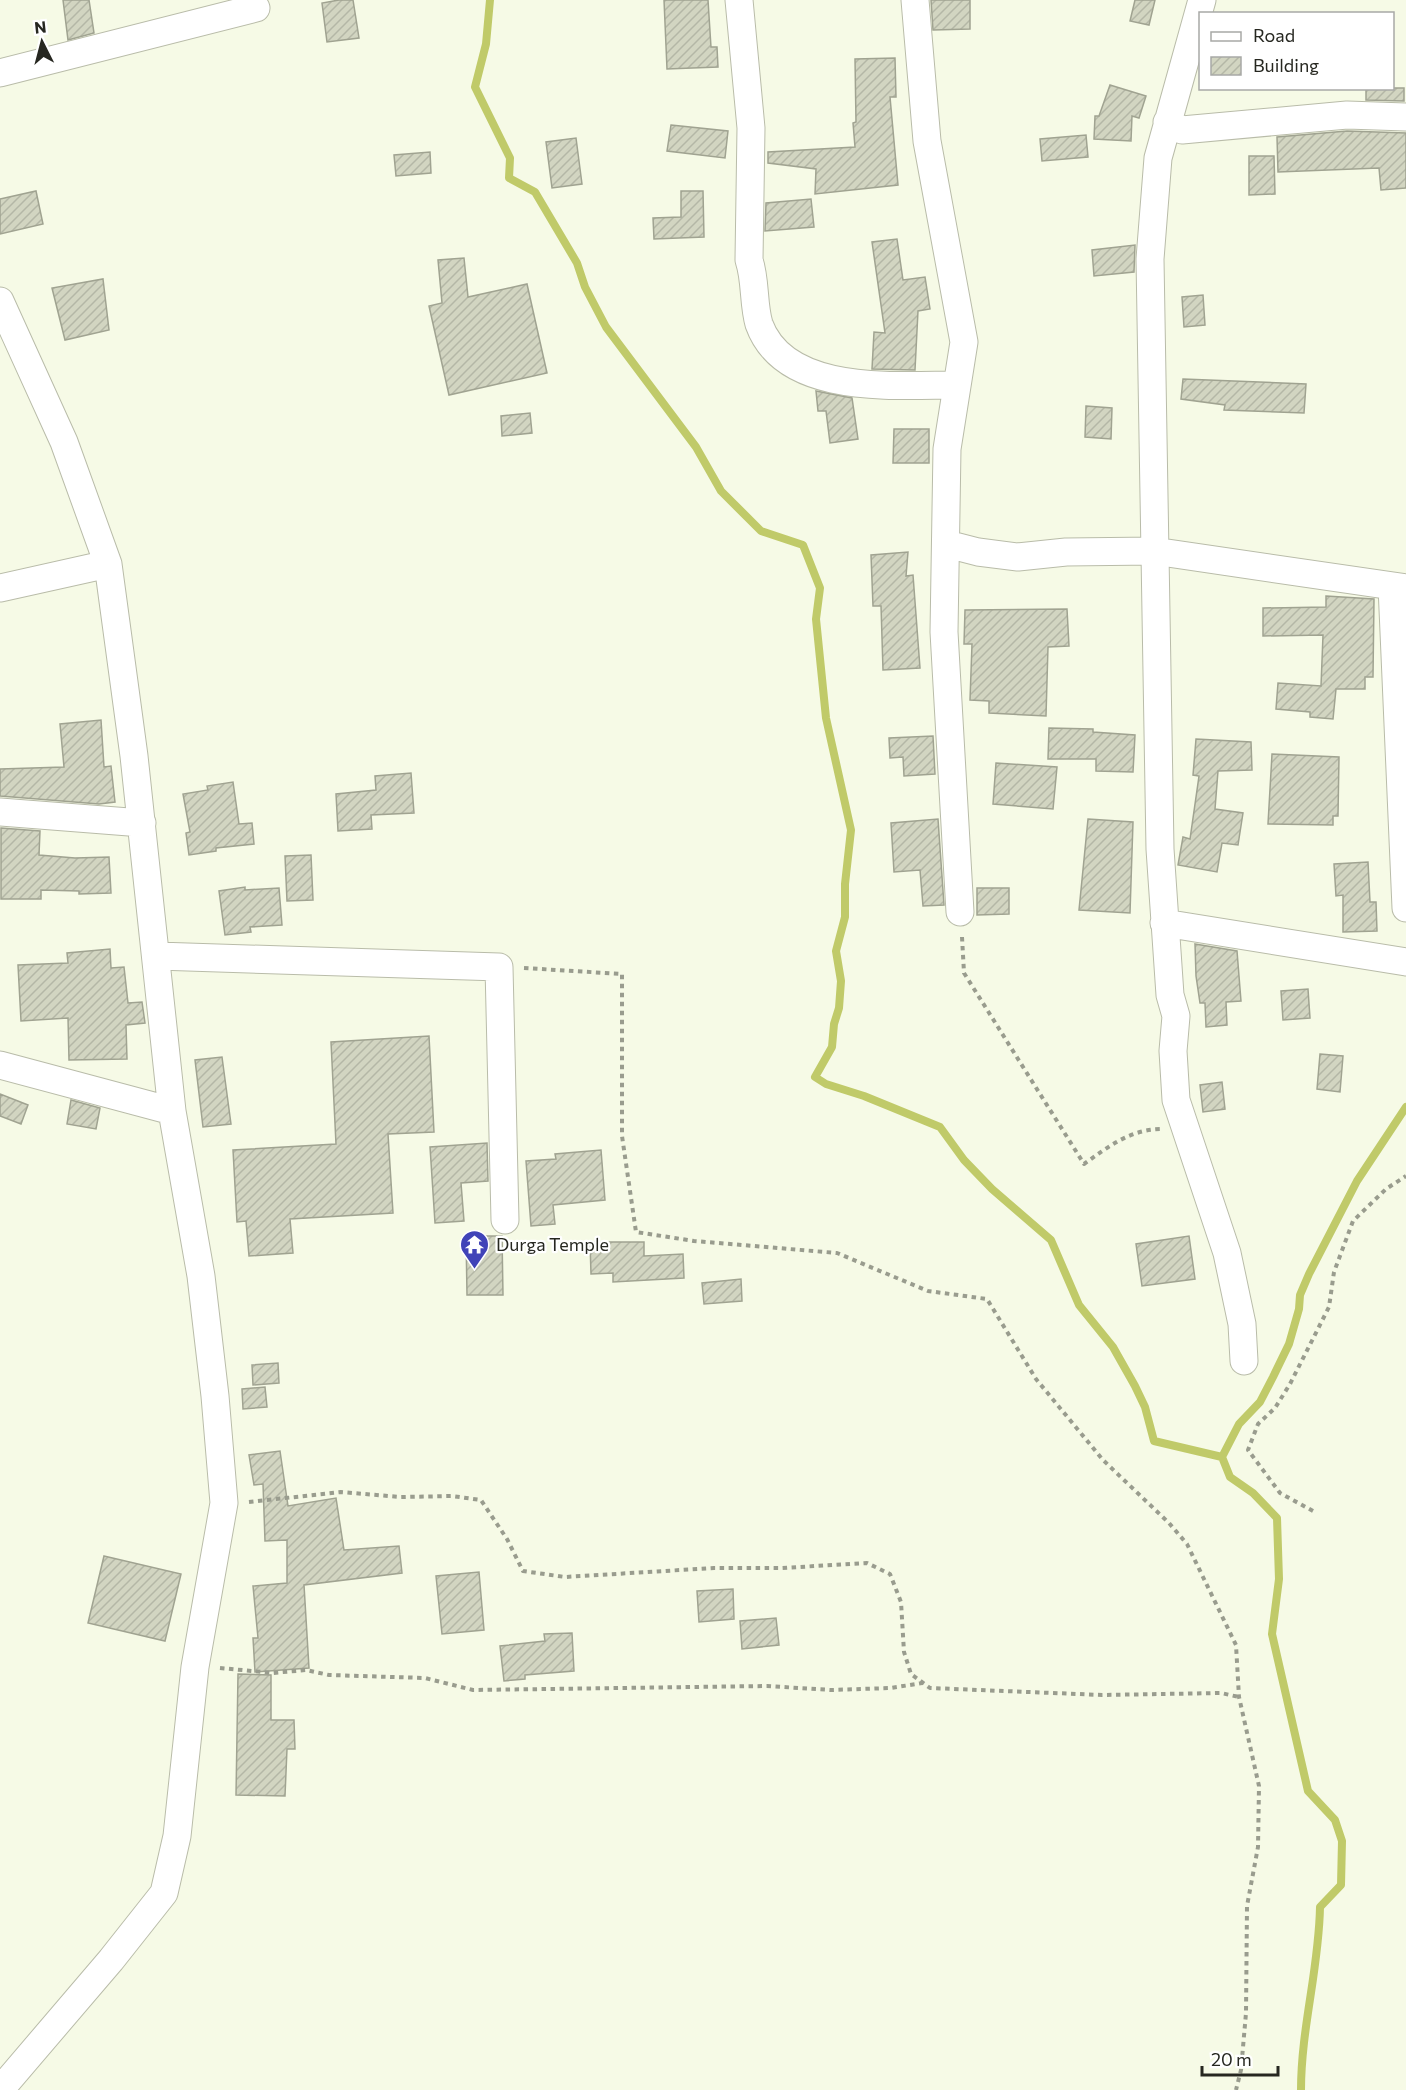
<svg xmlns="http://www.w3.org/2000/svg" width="1406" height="2090" font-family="Commissioner,sans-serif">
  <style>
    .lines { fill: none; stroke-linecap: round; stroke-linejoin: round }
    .stream { stroke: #c0ca69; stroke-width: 8 }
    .building { fill: url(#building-hatch); stroke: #a0a391; stroke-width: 1.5 }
    .street-casing { stroke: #b9bca9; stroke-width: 29 }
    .path { stroke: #999c8e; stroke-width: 4; stroke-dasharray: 4.5 4.5; stroke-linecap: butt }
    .street { stroke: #fff; stroke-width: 27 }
    .labels { text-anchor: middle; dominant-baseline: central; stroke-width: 4.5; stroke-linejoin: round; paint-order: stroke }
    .poi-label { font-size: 18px; fill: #262720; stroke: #fff; text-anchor: start }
  </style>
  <defs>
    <pattern id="building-hatch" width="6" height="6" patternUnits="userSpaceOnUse" patternTransform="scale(1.5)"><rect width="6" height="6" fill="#d2d5c1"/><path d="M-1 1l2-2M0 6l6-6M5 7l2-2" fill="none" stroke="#b4b7a6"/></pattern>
  </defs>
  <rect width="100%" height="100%" fill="#f6fae6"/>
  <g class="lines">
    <!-- stream -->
    <path class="stream" d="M 490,0 L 486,44 L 475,87 L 510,158 L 509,178 L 535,192 L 577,263 L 585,287 L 606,327 L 696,447 L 721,491 L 761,531 L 803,545 L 820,588 L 816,619 L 826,718 L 851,830 L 845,884 L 845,917 L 836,951 L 841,981 L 839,1008 L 834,1024 L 832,1047 L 815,1077 L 826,1084 L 864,1096 L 940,1127 L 964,1160 L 992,1189 L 1051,1240 L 1079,1305 L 1113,1347 L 1135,1386 L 1145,1407 L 1154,1441 L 1222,1457 L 1230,1477 L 1253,1493 L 1277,1518 L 1279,1579 L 1272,1634 L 1308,1791 L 1335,1820 L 1342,1841 L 1341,1885 L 1320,1907 C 1319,1969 1301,2028 1301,2090
      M 1222,1457 L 1239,1424 L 1260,1402 L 1273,1377 L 1289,1344 L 1299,1309 L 1300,1295 L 1309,1274 L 1357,1181 L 1406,1107"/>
  </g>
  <!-- building -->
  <path class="building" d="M 63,0 L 89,0 L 94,33 L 68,40 Z
    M 339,0 L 353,0 L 359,38 L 327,42 L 322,3 Z
    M 664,0 L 708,0 L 711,47 L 717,47 L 718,67 L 667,69 Z
    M 931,0 L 970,0 L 970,29 L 933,30 Z
    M 1135,0 L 1155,0 L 1149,25 L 1130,21 Z
    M 895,58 L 896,97 L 890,97 L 898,185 L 815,194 L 816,169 L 768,163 L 768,152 L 855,147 L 853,123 L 856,122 L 855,59 Z
    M 1110,85 L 1146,96 L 1139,118 L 1132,116 L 1131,141 L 1094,139 L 1095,116 L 1099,116 Z
    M 1366,88 L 1404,88 L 1404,101 L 1366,100 Z
    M 671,125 L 728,131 L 725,158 L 667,151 Z
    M 1347,131 L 1406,133 L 1406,188 L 1381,190 L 1379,168 L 1278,172 L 1277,137 Z
    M 1086,135 L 1088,157 L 1042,161 L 1040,139 Z
    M 576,138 L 582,184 L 552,188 L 546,142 Z
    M 430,152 L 431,173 L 396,176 L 394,155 Z
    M 1249,156 L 1274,156 L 1275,194 L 1249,195 Z
    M 36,191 L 43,224 L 0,234 L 0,199 Z
    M 681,191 L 703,191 L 704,237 L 654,239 L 653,218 L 681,217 Z
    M 811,199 L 814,227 L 765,231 L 766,203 Z
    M 897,239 L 903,280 L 925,277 L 930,309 L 918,311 L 915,370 L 872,369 L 874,332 L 885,333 L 872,242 Z
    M 1135,245 L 1134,272 L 1094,276 L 1092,250 Z
    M 464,258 L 468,297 L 527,284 L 547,373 L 449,395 L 429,306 L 442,303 L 438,260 Z
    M 103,279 L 109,330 L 65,340 L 52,288 Z
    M 1203,295 L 1205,325 L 1184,327 L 1182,297 Z
    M 1183,379 L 1306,384 L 1304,413 L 1224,410 L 1225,405 L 1181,399 Z
    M 816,391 L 852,398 L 858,439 L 830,443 L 826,411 L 818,411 Z
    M 1086,406 L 1112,408 L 1111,439 L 1085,437 Z
    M 530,413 L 532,433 L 502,436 L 501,416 Z
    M 894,429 L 929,429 L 929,463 L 893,463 Z
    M 908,552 L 906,576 L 913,575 L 920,668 L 883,670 L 881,606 L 873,606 L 871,555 Z
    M 1326,596 L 1374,599 L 1373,677 L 1365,677 L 1365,689 L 1336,689 L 1333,719 L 1310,717 L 1310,712 L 1276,709 L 1278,683 L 1321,686 L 1323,635 L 1263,636 L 1263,608 L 1326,607 Z
    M 1067,609 L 1069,646 L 1048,647 L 1046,716 L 989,713 L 989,701 L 970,700 L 972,644 L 964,644 L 965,610 Z
    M 101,720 L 104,767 L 111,766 L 115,802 L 99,804 L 0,796 L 0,769 L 64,767 L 60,724 Z
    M 1049,728 L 1093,729 L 1093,732 L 1135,735 L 1133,772 L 1096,771 L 1096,759 L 1048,759 Z
    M 933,736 L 935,774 L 904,776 L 903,757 L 890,758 L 889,738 Z
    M 1196,739 L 1251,742 L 1252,770 L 1218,771 L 1215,809 L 1243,813 L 1238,845 L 1222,843 L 1217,872 L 1178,865 L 1183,837 L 1190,839 L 1199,776 L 1193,775 Z
    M 1272,754 L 1339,757 L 1338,816 L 1333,816 L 1333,825 L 1268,824 Z
    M 996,763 L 1057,767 L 1053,809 L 993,804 Z
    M 411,773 L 414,813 L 371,815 L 372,829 L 338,831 L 336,794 L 376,790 L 375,776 Z
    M 233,782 L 239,824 L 252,823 L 254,844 L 216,848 L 216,851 L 189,855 L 186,833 L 190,832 L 183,794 L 208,790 L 207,786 Z
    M 938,819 L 944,905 L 923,906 L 920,870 L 894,872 L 891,823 Z
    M 1088,819 L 1133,822 L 1130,913 L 1079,910 Z
    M 1,828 L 40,831 L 39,855 L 75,858 L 109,857 L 111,893 L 79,894 L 79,891 L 41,890 L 41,899 L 1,899 Z
    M 311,855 L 313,900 L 287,901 L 285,856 Z
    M 1368,862 L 1370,902 L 1376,902 L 1377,931 L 1343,932 L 1343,895 L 1336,896 L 1334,864 Z
    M 245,887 L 245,890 L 279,888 L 282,925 L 250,927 L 251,932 L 225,935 L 219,891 Z
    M 977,888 L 1009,888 L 1009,914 L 977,915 Z
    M 1195,944 L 1237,951 L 1241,1001 L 1226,1002 L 1227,1025 L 1206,1027 L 1205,1003 L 1200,1003 L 1196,976 Z
    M 110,949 L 111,968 L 124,967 L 128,1003 L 142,1002 L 145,1023 L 126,1025 L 127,1059 L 69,1060 L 68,1018 L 21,1021 L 18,965 L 68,963 L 67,953 Z
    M 1308,989 L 1310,1018 L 1283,1020 L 1281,991 Z
    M 429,1036 L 434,1132 L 388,1134 L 393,1213 L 290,1219 L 293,1253 L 249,1256 L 246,1221 L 237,1222 L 233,1150 L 336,1144 L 331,1042 Z
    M 1320,1054 L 1343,1056 L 1340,1092 L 1317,1089 Z
    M 222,1057 L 231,1124 L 203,1127 L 195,1060 Z
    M 1222,1082 L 1225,1109 L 1203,1112 L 1200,1085 Z
    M 0,1094 L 28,1105 L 21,1124 L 0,1116 Z
    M 71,1100 L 100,1108 L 96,1129 L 67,1124 Z
    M 487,1143 L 488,1181 L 461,1183 L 464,1221 L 435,1223 L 430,1147 Z
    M 601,1150 L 605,1200 L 553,1205 L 555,1224 L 531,1226 L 526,1161 L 556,1159 L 555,1154 Z
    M 466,1236 L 502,1236 L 503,1295 L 467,1295 Z
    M 1189,1236 L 1195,1279 L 1142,1286 L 1136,1244 Z
    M 590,1242 L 644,1242 L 644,1256 L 683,1254 L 684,1278 L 613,1282 L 613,1273 L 591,1274 Z
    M 741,1279 L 742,1301 L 704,1304 L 702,1283 Z
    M 278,1363 L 279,1383 L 253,1385 L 252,1365 Z
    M 265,1387 L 267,1407 L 243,1409 L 242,1389 Z
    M 280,1451 L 288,1506 L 336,1498 L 344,1550 L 399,1546 L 402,1573 L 304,1585 L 309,1668 L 255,1672 L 253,1638 L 258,1638 L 253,1586 L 287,1583 L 287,1540 L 265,1541 L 263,1484 L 254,1485 L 249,1455 Z
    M 104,1556 L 181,1574 L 165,1641 L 88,1623 Z
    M 479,1572 L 484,1630 L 442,1634 L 436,1576 Z
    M 733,1589 L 734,1619 L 699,1622 L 697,1591 Z
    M 776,1618 L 779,1645 L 742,1649 L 740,1621 Z
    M 572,1633 L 574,1671 L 525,1675 L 525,1679 L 504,1681 L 500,1646 L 545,1641 L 544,1634 Z
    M 238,1674 L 271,1675 L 271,1720 L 294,1720 L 295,1749 L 287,1749 L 285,1796 L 236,1795 Z"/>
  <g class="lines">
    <defs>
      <path id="street" d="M 739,0 L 751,128 L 749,260 C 756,281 753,304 759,324 C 785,396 896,385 957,385
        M 915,0 L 927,141 L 964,342 L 947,449 L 944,632 L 960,912
        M 1202,0 L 1158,158 L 1150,259 L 1160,849 L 1170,995 L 1176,1016 L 1173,1051 L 1176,1100 L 1227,1253 L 1242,1324 L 1244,1361
        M 0,73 L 256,8
        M 1167,122 L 1182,130 L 1347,115 L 1406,117
        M 0,301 L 64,442 L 108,564 L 134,756 L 172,1111 L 201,1276 L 215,1396 L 224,1503 L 195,1667 L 177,1836 L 164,1893 L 111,1960 L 0,2090
        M 947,544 L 978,552 L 1018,557 L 1066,552 L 1154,551 L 1406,588
        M 1392,586 L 1406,908
        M 0,588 L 108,564
        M 0,812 L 142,823
        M 1164,923 L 1406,962
        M 157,956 L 499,967 L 505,1220
        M 0,1065 L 172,1111"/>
    </defs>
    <!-- street casing -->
    <use href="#street" class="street-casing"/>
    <!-- path -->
    <path class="path" d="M 962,937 L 964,973 L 1084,1164 C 1108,1147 1129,1130 1160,1129
      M 524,968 L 622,974 L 622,1136 L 636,1232 L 694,1241 L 837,1253 L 928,1291 L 987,1299 L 1036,1379 L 1103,1460 L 1169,1523 L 1187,1544 L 1236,1645 L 1239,1697 L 1259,1786 L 1258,1847 L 1247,1906 L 1246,2013 L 1241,2070 L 1236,2090
      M 249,1502 L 341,1492 L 401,1497 L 452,1496 L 481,1500 L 507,1539 L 523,1571 L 565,1577 L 714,1568 L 782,1568 L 867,1563 L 890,1574 L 901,1602 L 904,1652 L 911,1674 L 930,1688 L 1102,1695 L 1221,1693 L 1239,1697
      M 1313,1511 L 1280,1493 L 1248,1450 L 1258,1424 L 1275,1408 L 1290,1384 L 1329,1307 L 1334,1272 L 1353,1221 L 1386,1189 L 1406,1176
      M 220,1668 L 273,1673 L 306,1670 L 329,1675 L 425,1678 L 473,1690 L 767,1686 L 831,1690 L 891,1688 L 922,1683"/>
    <!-- street -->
    <use href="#street" class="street"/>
  </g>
  <!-- icons -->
  <defs>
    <symbol id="temple-pin" viewBox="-11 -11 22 30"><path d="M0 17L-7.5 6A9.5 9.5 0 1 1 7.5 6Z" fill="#4043b8" stroke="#fff"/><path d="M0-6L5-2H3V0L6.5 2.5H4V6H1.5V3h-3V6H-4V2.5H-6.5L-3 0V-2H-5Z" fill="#fff"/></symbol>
  </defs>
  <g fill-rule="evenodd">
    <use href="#temple-pin" x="458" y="1228" width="33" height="45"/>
  </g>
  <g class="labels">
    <!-- poi labels -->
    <g class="poi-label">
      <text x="496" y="1244">Durga Temple</text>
    </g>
  </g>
  <!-- legend -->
  <rect x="1199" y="12" width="195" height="78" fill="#ffffff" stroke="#a8a9a6" stroke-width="1.5"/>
  <rect x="1211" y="32" width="30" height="9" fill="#ffffff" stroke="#a8a9a6" stroke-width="1.5"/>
  <text x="1253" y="42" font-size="18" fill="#262720">Road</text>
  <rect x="1211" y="57" width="30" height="18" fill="url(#building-hatch)" stroke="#a8a9a6" stroke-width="1.5"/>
  <text x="1253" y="72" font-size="18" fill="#262720">Building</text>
  <!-- north arrow -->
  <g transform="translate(42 42) rotate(354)" stroke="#ffffff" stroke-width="4.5" paint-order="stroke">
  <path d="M0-4.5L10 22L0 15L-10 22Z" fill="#262720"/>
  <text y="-9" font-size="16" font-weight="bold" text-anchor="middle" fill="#262720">N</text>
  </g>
  <!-- scale -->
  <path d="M1202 2066v9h76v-9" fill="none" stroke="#262720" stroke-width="3"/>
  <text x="1211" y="2066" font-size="18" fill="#262720" stroke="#ffffff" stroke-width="4.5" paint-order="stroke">20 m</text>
</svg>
